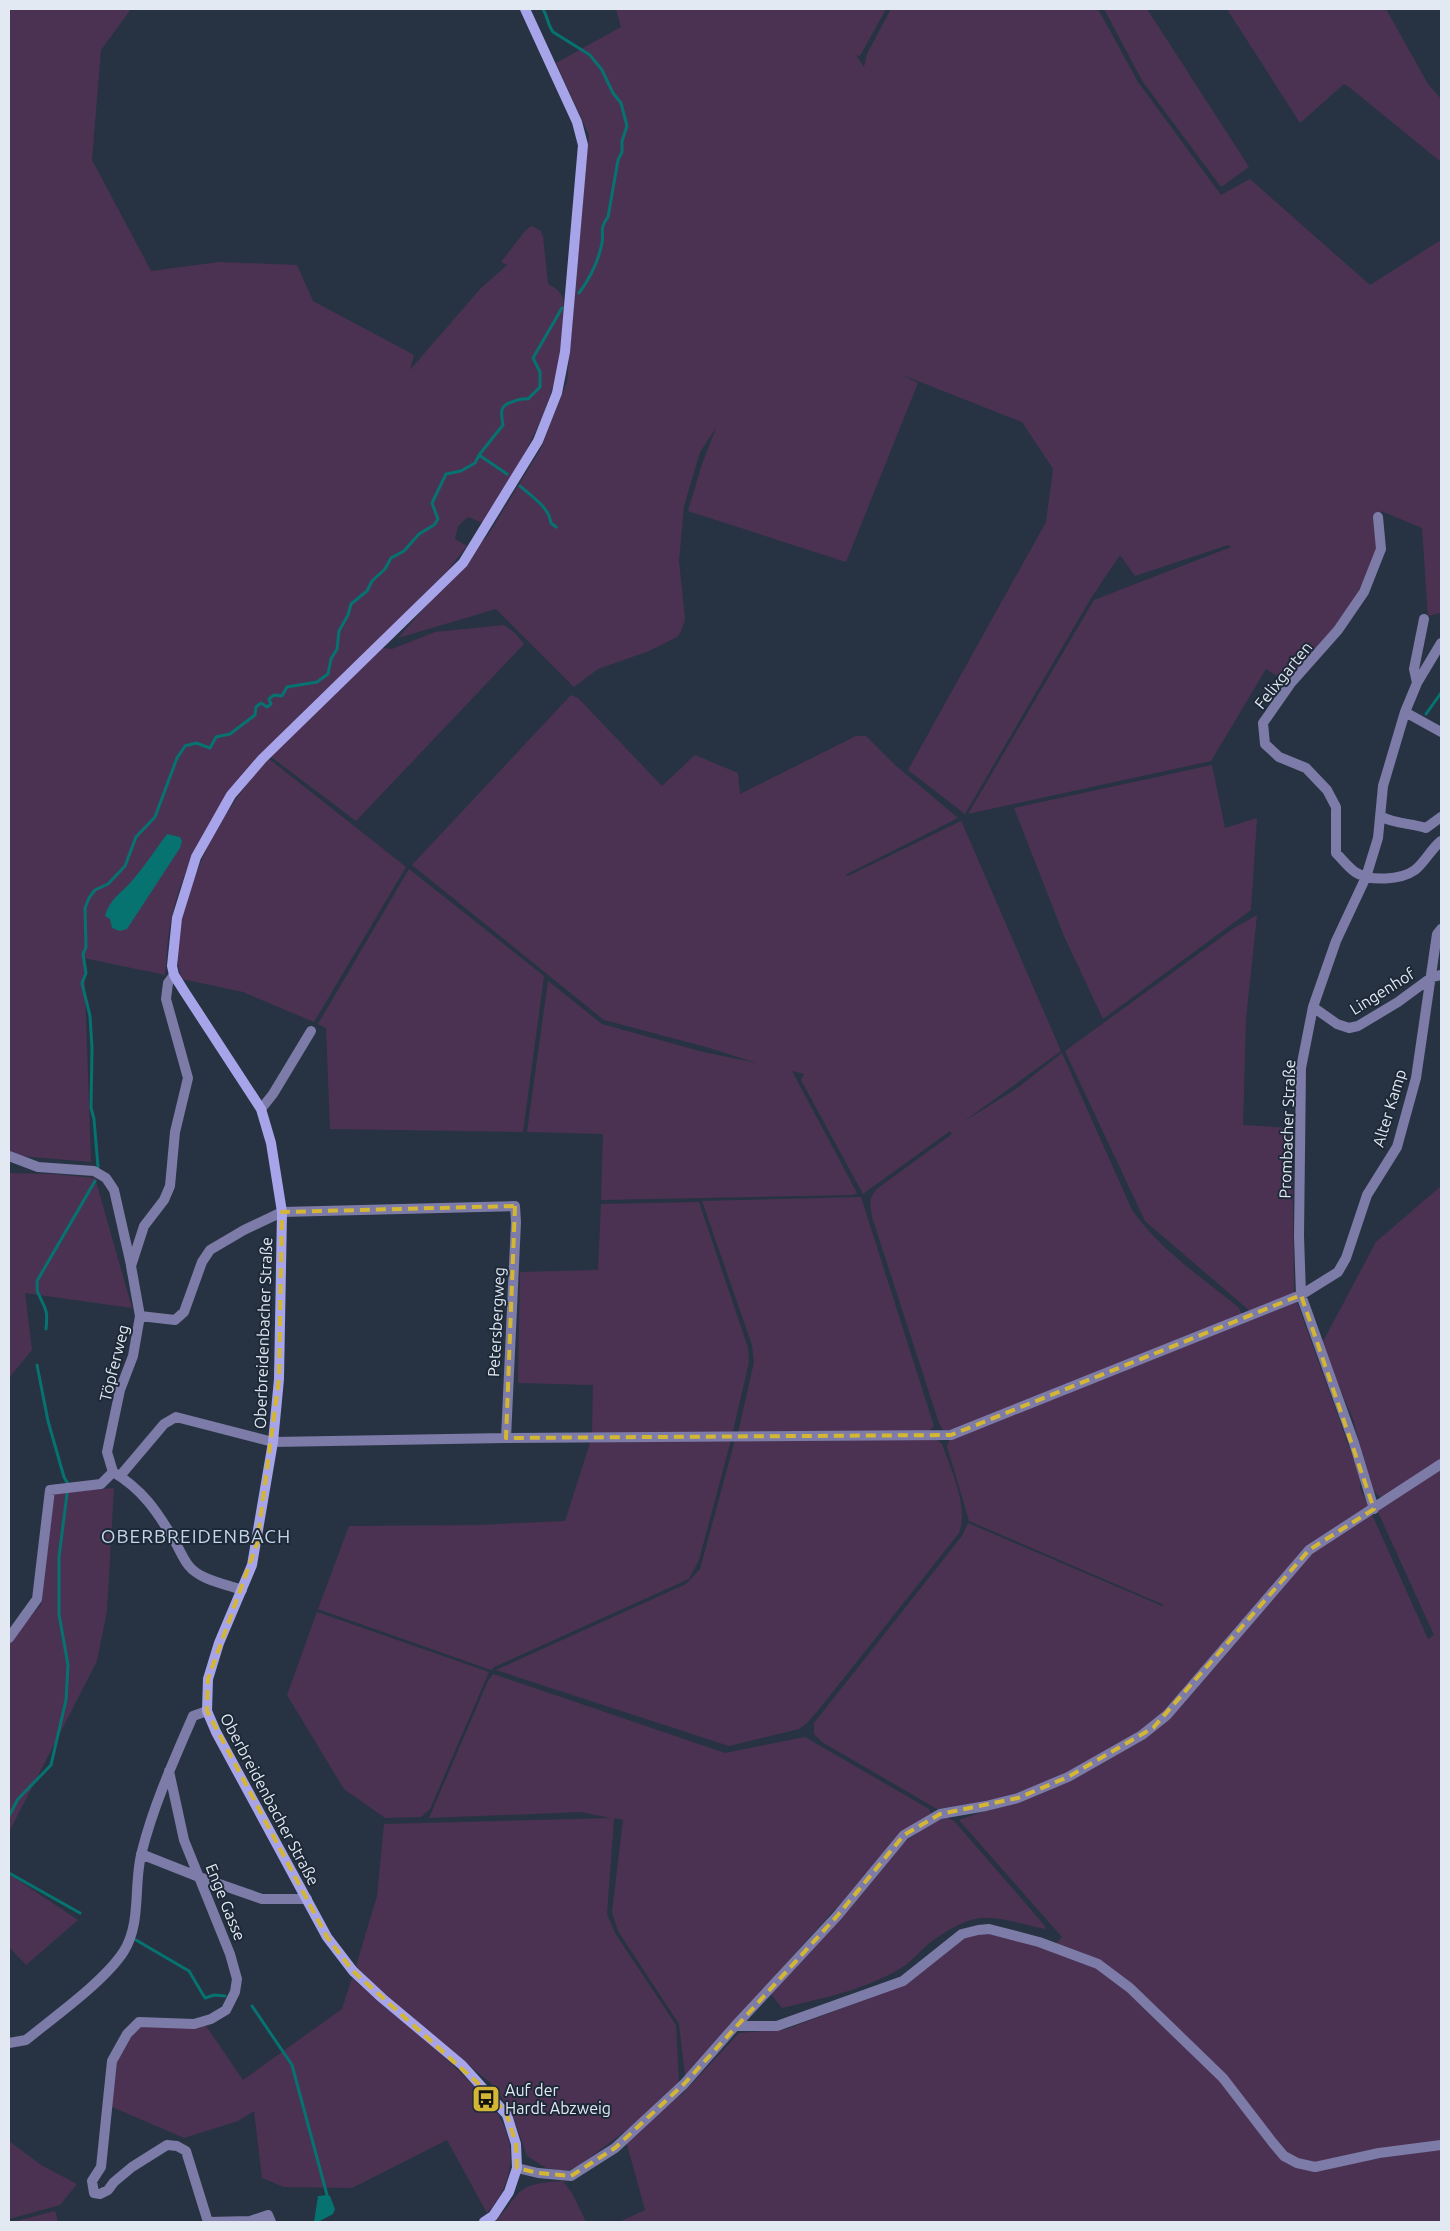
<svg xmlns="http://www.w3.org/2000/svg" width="1450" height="2231" font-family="Ubuntu,sans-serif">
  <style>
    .green { fill: #4b3253 }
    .water { fill: #067370 }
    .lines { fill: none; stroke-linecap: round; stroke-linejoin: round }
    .stream { stroke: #067370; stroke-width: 3 }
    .street { stroke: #7d7ba7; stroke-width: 10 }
    .secondary { stroke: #a8a4e9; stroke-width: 10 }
    .marked { fill: none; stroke: #d4b635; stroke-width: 4; stroke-dasharray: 10 6; stroke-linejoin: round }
    .labels { text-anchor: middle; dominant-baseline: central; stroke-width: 4; stroke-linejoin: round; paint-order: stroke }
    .street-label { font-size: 16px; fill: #e2e9f3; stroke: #1e2938 }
    .poi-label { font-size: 16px; fill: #e2e9f3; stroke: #1e2938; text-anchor: start }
    .quarter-label { font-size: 19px; letter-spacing: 1px; fill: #c5d5e8; stroke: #1e2938 }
  </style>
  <rect width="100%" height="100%" fill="#273342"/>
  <!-- green -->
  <path class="green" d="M 9,9 L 131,9 L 101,50 L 92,160 L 151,271 L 219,262 L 297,265 L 313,301 L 414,355 L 410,370 L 481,288 L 507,265 L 501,262 L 525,231 L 531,226 L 540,230 L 543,236 L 548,284 C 567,293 564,303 563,322 C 562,399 522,460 483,523 L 468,517 L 458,526 L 455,539 L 467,546 L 448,570 L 225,797 C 202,835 180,876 171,921 C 167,938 167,958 165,975 L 84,958 L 91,1162 L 9,1155 Z
    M 616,9 L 886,9 L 860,56 L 856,55 L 864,67 L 867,54 L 891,9 L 1098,9 L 1138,82 L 1221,195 L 1250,179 L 1370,285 L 1441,240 L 1441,613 L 1428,616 L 1422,528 L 1381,511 L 1377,552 L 1350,609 L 1288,683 L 1266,669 L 1211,761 L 968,814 L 1094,600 L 1231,547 L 1228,545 L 1135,576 L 1120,555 L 1091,598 L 965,814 L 908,770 L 1046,522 L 1053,469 L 1022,422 L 900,374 L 918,383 L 846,562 L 688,511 L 701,467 L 716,428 L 700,452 L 684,506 L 679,561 L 685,619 L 681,632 L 677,637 L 649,651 L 598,669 L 574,687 L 496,609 L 398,638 L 488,535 L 540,450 L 567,382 L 589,135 L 556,63 L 621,27 Z
    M 1104,9 L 1147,9 L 1249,167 L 1221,187 L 1143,82 Z
    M 1227,9 L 1386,9 L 1428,84 L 1441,99 L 1441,162 L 1349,87 L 1344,84 L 1300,123 Z
    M 504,625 L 515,633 L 524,644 L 356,821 L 270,756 L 383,648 L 392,649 L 435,632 Z
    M 571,695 L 578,698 L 662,786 L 695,755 L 738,773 L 740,794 L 856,736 L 866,736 L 895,765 L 958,818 L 845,875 L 848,876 L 961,821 L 963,825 L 1061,1051 L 963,1122 L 1016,1089 L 1062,1053 L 1132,1210 C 1159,1249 1201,1277 1238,1307 L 1242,1314 L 974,1424 L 946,1431 L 943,1430 L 939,1423 L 872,1217 C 870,1204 868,1198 878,1188 L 952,1134 L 950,1131 L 863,1194 L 801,1080 L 804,1074 L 792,1071 L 857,1193 L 853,1195 L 601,1200 L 603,1134 L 527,1132 L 548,981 L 602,1024 L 703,1052 L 757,1063 L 706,1047 L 604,1020 L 412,865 Z
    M 268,758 L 406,867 L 314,1022 L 243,992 L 182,979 C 173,954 178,928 186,904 C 204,843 228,806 268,758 Z
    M 1212,765 L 1225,828 L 1257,818 L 1251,910 L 1103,1019 L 1064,936 L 1014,808 Z
    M 409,869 L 544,976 L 523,1132 L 330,1129 L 326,1028 L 318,1024 Z
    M 1257,915 L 1246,1019 L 1243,1125 L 1292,1128 L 1294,1293 L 1250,1311 L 1145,1221 L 1065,1051 L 1234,928 Z
    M 9,1173 L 52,1174 L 95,1178 L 132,1308 L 25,1293 L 32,1350 L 9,1378 Z
    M 1441,1186 L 1441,1460 L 1387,1496 L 1380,1497 L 1372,1489 L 1353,1419 L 1321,1345 L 1376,1242 Z
    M 861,1197 L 934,1426 L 929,1431 L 738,1433 L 754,1362 L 752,1345 L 702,1201 Z
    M 699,1202 L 748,1348 L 749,1362 L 733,1431 L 728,1434 L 592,1435 L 593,1385 L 518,1383 L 520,1272 L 598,1270 L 601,1204 Z
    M 1297,1302 L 1360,1477 L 1360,1488 L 1428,1639 L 1434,1635 L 1377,1510 L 1441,1467 L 1441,2222 L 619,2222 L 645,2210 L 626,2141 L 683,2093 L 739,2033 L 787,2029 L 898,1987 L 958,1940 L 976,1934 L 991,1934 L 1051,1949 L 1062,1937 L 959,1820 L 1038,1793 L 994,1802 L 937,1809 L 822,1742 L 814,1734 L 814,1723 L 962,1536 L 968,1523 L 1162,1606 L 1164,1605 L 969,1521 L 947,1446 L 950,1438 Z
    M 935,1438 L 942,1444 C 951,1470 969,1507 959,1533 L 820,1708 L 807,1723 L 799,1729 L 729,1746 L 496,1670 L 686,1584 L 700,1569 L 735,1440 Z
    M 591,1440 L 731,1440 L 699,1560 L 689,1579 L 494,1667 L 491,1670 L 318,1609 L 349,1526 L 478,1525 L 565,1521 Z
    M 114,1488 L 107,1611 L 97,1661 L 9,1832 L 9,1641 L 41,1605 L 54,1493 Z
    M 317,1612 L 489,1672 L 430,1809 L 421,1817 L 385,1818 L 344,1789 L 287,1695 Z
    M 493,1674 L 725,1753 L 805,1737 L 929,1809 L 931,1813 L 838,1911 L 835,1909 L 685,2076 L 679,2024 L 618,1931 L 612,1912 L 623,1820 L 614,1818 L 607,1914 L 615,1933 L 676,2025 L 679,2083 L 632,2126 L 580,2165 L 569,2170 L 558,2170 L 546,2168 L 527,2156 L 513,2116 L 494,2086 L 373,1984 L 356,1966 L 377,1896 L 384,1824 L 611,1818 L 581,1812 L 429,1818 L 488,1681 Z
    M 945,1817 L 954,1821 L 1045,1926 L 1045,1929 C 1025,1925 1001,1916 981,1918 C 962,1920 941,1934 927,1945 C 919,1952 913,1960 904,1966 C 869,1989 823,1998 782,2008 L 770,1993 L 891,1855 C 907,1839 924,1827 945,1817 Z
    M 9,1874 L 78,1920 L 26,1965 L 9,1947 Z
    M 352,1978 C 394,2017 441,2049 479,2092 C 488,2103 499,2113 504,2126 C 517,2157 510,2188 487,2213 L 447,2140 L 352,2188 L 284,2187 L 262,2178 L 254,2111 L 238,2121 L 184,2138 L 110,2106 L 114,2062 L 137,2028 L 157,2023 L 206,2026 L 243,2080 L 342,2009 Z
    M 9,2141 L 41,2165 L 77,2184 L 60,2205 L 9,2219 Z
    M 563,2181 L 572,2193 L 586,2222 L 495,2222 C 523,2190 515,2184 563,2181 Z
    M 55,2211 L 58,2222 L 13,2222 Z"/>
  <!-- water -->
  <path class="water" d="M 167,834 L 180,837 L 182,841 L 180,848 L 127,929 L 120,931 L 112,928 L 110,919 L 105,916 C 109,900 120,894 131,882 C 144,867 155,850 167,834 Z
    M 327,2195 L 330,2196 L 335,2209 L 333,2214 L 318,2222 L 314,2222 L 318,2196 Z"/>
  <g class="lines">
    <!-- stream -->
    <path class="stream" d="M 543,9 C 548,18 548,25 553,32 L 590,55 L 602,70 L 613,93 L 621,103 L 627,126 L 622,141 L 622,152 L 618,160 L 608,217 C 599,228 604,232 602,243 C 598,263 591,277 579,293
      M 479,455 L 507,474
      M 520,486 C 531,496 549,507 551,523 L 556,527
      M 1426,714 L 1441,693
      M 98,1167 L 94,1119 L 91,1108 L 92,1048 L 90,1016 L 82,983 L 86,973 L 83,954 L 86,947 L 85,908 L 89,898 L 95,890 L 108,884 L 125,866 L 136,837 L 155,817 L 177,758 L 185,746 L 196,743 L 210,748 L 216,737 L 230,734 L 255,715 L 256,707 L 261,703 L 267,707 L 271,704 L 269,699 L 274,695 L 282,696 L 287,687 L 317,682 L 328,674 L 331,659 L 337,649 L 339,631 L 348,615 L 351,604 L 367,591 L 372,581 L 385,569 L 391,558 L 404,551 L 419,534 L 434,525 L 438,519 L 432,503 L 446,474 L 461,471 L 475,463 L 479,455 L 503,425 C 501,414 499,405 512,402 C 518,400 520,398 528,399 L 540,387 L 540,372 L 533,358 L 562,308
      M 46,1329 C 48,1310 46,1310 38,1293 C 36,1289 38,1285 37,1281 L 95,1181
      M 37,1365 L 48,1421 L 64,1477 L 68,1484
      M 9,1816 L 18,1799 L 51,1765 L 66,1700 L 68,1665 L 59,1614 L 59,1557 L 67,1494
      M 9,1873 L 80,1913
      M 136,1940 L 189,1971 L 205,1998 L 214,1995 L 225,1996
      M 252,2006 L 292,2065 L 327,2195"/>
    <!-- street -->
    <path class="street" d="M 1378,517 L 1381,549 L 1364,592 L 1338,630 L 1291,683 L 1263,723 L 1265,744 L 1279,757 L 1306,768 L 1327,790 L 1336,807 L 1336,853 C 1342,859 1348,867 1355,872 C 1370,882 1401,880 1415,870 C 1425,862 1431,849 1441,841
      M 1417,683 L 1414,669 L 1424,619
      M 1405,712 L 1441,732
      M 1382,817 C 1396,824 1411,823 1426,828 L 1441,817
      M 174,975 L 168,983 L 166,999 L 188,1078 L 175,1132 L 170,1186 L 164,1200 L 144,1226 L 131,1266 L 140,1316 L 133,1356 L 120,1390 L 107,1452 L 113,1472 C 142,1489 157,1511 174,1540 C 179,1548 183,1559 189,1566 C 200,1580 226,1584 242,1590
      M 1313,1007 L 1337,1024 L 1349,1028 L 1358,1026 L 1398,1002 L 1432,977 L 1441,975
      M 261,1109 L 273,1094 L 311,1031
      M 9,1156 L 38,1167 L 94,1171 L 106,1178 L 114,1190 L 131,1265
      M 506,1438 L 951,1435 L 1301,1295 L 1338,1272 L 1346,1258 L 1367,1195 L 1397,1147 L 1416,1078 L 1437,934 L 1441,929
      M 120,1476 L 164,1424 L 176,1417 L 273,1442 L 506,1438 L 516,1222 L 515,1206 L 282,1212 L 244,1230 L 210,1250 L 202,1262 L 184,1312 L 175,1320 L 140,1316
      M 1374,1509 L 1354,1443 L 1301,1295 L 1299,1236 L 1301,1068 L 1313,1007 L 1336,941 L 1366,877 L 1378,838 L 1383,786 L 1405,712 L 1417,683 L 1441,643
      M 9,1638 L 37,1599 L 50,1490 L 101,1484 L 113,1472
      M 169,1771 L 184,1840 L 230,1954 L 237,1979 L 235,1992 L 226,2010 L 211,2019 L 194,2024 L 139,2022 L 127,2034 L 112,2061 L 101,2167 L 92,2181 L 94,2193 L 100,2194 L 108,2190 L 114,2182 L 132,2167 L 167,2145 L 177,2146 L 186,2151 L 208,2222
      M 141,1854 L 199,1877 L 262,1899 L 307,1899
      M 735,2026 L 777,2026 L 903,1981 L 962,1934 L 978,1930 L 989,1929 L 1039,1942 L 1098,1964 L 1130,1988 L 1223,2078 L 1273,2143 L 1284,2156 L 1297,2163 L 1315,2167 L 1379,2153 L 1441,2145
      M 9,2043 L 26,2040 C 54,2017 105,1981 124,1951 C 142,1922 133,1883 142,1851 C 154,1804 174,1760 193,1716 L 207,1711
      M 517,2168 L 538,2173 L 571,2176 L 615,2148 L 684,2084 L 735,2026 L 838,1915 L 904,1835 L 940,1814 L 986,1806 L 1018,1798 L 1068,1777 L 1142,1735 L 1167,1715 L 1309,1550 L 1441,1464
      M 208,2222 L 250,2221 L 268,2215 L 271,2222"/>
    <!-- secondary -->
    <path class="secondary" d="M 484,2222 L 493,2216 L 509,2192 L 517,2168 L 516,2144 L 507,2115 L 462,2065 L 382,1998 L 353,1971 L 327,1937 L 216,1732 L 207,1711 L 208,1679 L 219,1643 L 252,1565 L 273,1442 L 279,1379 L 282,1212 L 271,1143 L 261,1109 L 184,991 L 174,975 L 172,966 L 177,918 L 196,857 L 231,795 L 262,759 L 463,563 L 538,441 L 557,393 L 565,352 L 583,145 L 577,122 L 525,9"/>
  </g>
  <!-- marked area -->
  <path class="marked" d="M 515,1206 L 506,1438 L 951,1435 L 1301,1295 L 1374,1509 L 1309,1550 L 1153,1728 L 1068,1777 L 1018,1798 L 940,1814 L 904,1835 L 838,1915 L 684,2084 L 615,2148 L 571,2176 L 538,2173 L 517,2168 L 516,2144 L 507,2115 L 490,2094 L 353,1971 L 327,1937 L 207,1711 L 208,1679 L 257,1544 L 279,1379 L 282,1212 Z"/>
  <!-- icons -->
  <defs>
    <symbol id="bus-square" viewBox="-11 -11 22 22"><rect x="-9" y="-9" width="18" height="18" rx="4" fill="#d4b635" stroke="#1e2938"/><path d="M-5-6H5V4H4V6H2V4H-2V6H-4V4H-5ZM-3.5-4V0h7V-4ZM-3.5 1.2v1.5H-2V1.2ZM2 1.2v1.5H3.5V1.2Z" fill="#111"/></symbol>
  </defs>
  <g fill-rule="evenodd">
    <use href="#bus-square" x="470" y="2083" width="32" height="32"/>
  </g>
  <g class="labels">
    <!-- street labels -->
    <g class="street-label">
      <text transform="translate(1283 675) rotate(-51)">Felixgarten</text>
      <text transform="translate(1382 991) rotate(-32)">Lingenhof</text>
      <text transform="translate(1389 1108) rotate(-73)">Alter Kamp</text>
      <text transform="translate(1287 1129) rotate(-88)">Prombacher Straße</text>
      <text transform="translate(496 1322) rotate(-87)">Petersbergweg</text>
      <text transform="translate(263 1333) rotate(-88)">Oberbreidenbacher Straße</text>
      <text transform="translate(114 1363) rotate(-76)">Töpferweg</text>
      <text transform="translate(270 1799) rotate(62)">Oberbreidenbacher Straße</text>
      <text transform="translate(226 1902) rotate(68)">Enge Gasse</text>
    </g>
    <!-- poi labels -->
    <g class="poi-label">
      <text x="505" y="2090">Auf der<tspan x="505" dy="18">Hardt Abzweig</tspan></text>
    </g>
    <!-- quarter labels -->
    <g class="quarter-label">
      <text x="196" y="1536">OBERBREIDENBACH</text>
    </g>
  </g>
  <!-- border -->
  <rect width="1450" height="2231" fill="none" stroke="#e2e9f3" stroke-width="20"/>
</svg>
